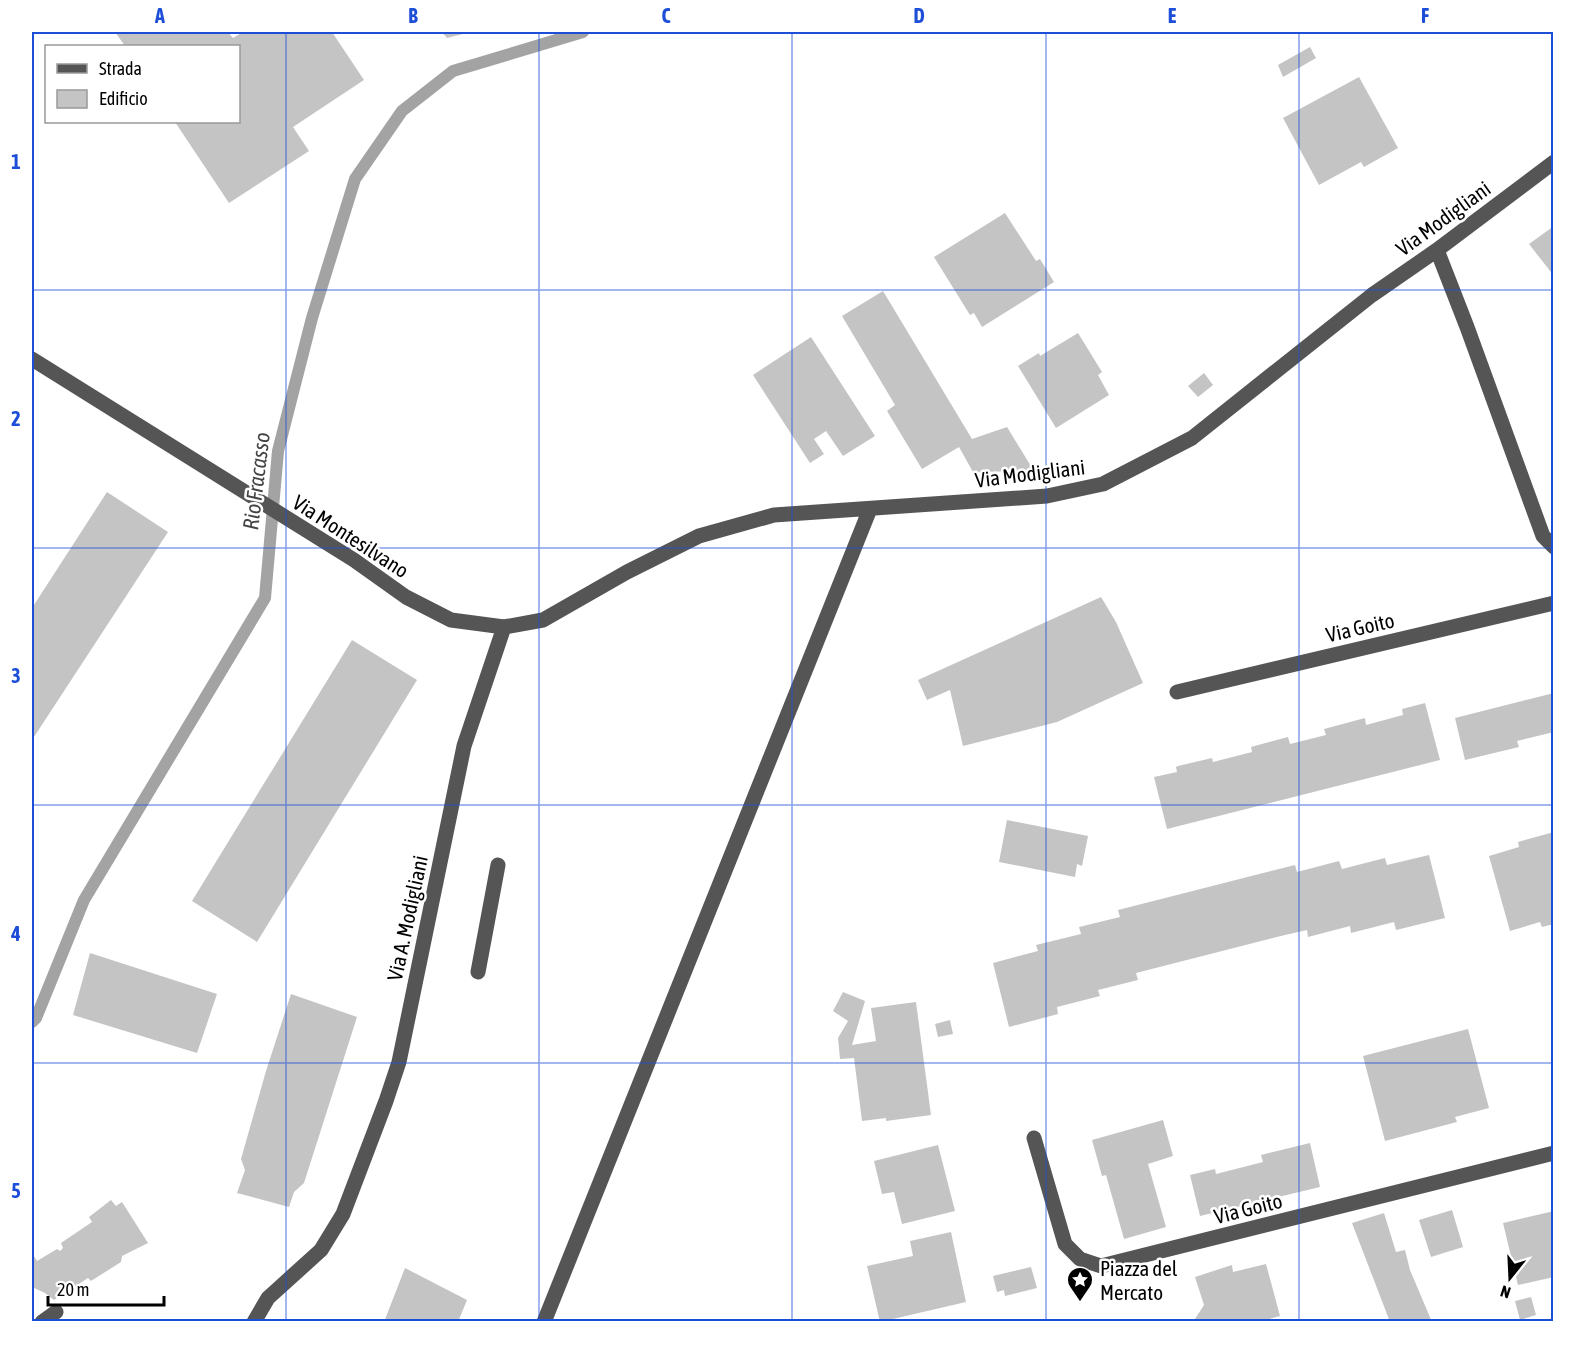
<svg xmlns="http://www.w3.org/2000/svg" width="1585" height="1353" font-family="'Asap Condensed',sans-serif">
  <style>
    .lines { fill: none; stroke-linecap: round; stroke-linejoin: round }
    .stream { stroke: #a3a3a3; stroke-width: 12 }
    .building { fill: #c4c4c4 }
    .minor { stroke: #555; stroke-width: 15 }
    .grid { fill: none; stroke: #1d4ed8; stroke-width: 1.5; stroke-opacity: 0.55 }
    .labels { text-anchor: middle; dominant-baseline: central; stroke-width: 5; stroke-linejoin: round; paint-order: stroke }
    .street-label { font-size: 21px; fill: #000; stroke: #fff }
    .poi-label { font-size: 21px; fill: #000; stroke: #fff; text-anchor: start }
    .water-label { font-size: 22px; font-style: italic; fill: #444; stroke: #fff }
    .neatline { fill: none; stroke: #1d4ed8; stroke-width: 2 }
    .grid-label { font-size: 20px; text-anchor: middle; font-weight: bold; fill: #1d4ed8 }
  </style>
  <rect width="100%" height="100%" fill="#fff"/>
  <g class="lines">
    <!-- stream -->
    <path class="stream" d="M 32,1022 L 36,1018 L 84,900 L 265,598 L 278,451 L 312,318 L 355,179 L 402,111 L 453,71 L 583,32"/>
  </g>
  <!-- building -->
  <path class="building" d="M 115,32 L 228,32 L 233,38 L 243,32 L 332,32 L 364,80 L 293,127 L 309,151 L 229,203 L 175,122 L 238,122 L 238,46 L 125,46 Z
    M 442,32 L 471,32 L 447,38 Z
    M 1310,47 L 1316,58 L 1283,77 L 1278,65 Z
    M 1359,77 L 1398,148 L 1364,167 L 1361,162 L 1319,185 L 1283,118 Z
    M 1005,213 L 1036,261 L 1040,259 L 1054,282 L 982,327 L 974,313 L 970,315 L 934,257 Z
    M 1554,226 L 1554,276 L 1529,244 Z
    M 883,291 L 972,439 L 1007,427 L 1034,471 L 973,472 L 959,447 L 922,469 L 887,411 L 895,405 L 842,316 Z
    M 1078,333 L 1102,372 L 1098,375 L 1109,395 L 1056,428 L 1018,366 L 1039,353 L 1040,356 Z
    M 811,337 L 875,436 L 843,456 L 826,431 L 814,439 L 824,454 L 810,463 L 753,375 Z
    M 1204,373 L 1213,385 L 1198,397 L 1188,386 Z
    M 107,492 L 168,532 L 32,740 L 32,608 Z
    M 1101,597 L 1116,622 L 1143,683 L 1057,722 L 963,746 L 950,690 L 927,700 L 918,680 Z
    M 352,640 L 417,680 L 257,942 L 192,901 Z
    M 1554,693 L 1554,732 L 1517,741 L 1519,747 L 1465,760 L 1455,718 Z
    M 1425,703 L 1440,760 L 1167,829 L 1154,777 L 1177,772 L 1176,767 L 1178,766 L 1212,758 L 1213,762 L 1252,752 L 1251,747 L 1288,737 L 1290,744 L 1326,735 L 1324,729 L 1365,718 L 1366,725 L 1403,715 L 1402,709 Z
    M 1007,820 L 1088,836 L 1082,866 L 1077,864 L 1075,877 L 999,862 Z
    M 1554,832 L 1554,924 L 1542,927 L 1540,922 L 1510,931 L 1489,856 L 1519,847 L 1518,842 Z
    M 1429,855 L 1445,918 L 1396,930 L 1394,922 L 1351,933 L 1350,926 L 1308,937 L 1307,930 L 1285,935 L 1136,973 L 1138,980 L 1098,990 L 1100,996 L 1057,1007 L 1058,1014 L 1009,1027 L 993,963 L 1038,951 L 1036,945 L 1081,934 L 1079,927 L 1120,917 L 1118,910 L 1295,865 L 1297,872 L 1339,861 L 1342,869 L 1385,858 L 1387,865 Z
    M 90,953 L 217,994 L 197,1053 L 73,1015 Z
    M 843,992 L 865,1001 L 852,1045 L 876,1041 L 871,1008 L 916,1002 L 931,1115 L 886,1121 L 886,1118 L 862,1121 L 854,1058 L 840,1059 L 838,1038 L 848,1021 L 833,1011 Z
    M 291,994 L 357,1017 L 304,1183 L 294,1192 L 289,1207 L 237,1193 L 245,1170 L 241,1159 L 266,1071 Z
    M 950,1020 L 953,1034 L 938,1037 L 935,1024 Z
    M 1468,1029 L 1489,1108 L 1455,1117 L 1457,1122 L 1385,1141 L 1363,1056 Z
    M 1163,1120 L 1173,1156 L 1148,1164 L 1166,1227 L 1124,1239 L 1106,1175 L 1102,1176 L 1092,1140 Z
    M 1310,1143 L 1320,1187 L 1200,1216 L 1190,1175 L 1215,1169 L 1216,1174 L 1263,1162 L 1261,1155 Z
    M 938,1145 L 955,1211 L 902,1224 L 894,1192 L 882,1194 L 874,1161 Z
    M 111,1200 L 116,1206 L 122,1202 L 148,1243 L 122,1256 L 121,1262 L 91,1281 L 88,1278 L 54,1300 L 45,1293 L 32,1287 L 32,1253 L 37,1261 L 57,1249 L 60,1251 L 63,1248 L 61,1243 L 92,1222 L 89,1217 Z
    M 1452,1210 L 1463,1247 L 1431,1257 L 1419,1220 Z
    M 1554,1211 L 1554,1277 L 1518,1285 L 1503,1223 Z
    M 1384,1213 L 1396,1252 L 1405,1250 L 1410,1270 L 1432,1322 L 1390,1322 L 1352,1223 Z
    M 951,1232 L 966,1302 L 880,1322 L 867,1266 L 913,1256 L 910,1241 Z
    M 1266,1264 L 1280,1316 L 1259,1322 L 1193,1322 L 1204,1305 L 1195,1277 L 1232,1265 L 1233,1272 Z
    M 1031,1267 L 1037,1288 L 1005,1296 L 1004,1290 L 997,1292 L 993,1276 Z
    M 405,1268 L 467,1300 L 458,1322 L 384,1322 Z
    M 1531,1297 L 1536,1315 L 1520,1320 L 1515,1301 Z"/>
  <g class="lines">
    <!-- minor -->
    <path class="minor" d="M 1437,250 L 1467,327 L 1543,536 L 1554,547
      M 32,359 L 354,560 L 406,597 L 451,620 L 504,627 L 543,620 L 627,572 L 699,536 L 774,515 L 1047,496 L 1103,484 L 1192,438 L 1372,295 L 1437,250 L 1554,162
      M 1177,692 L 1554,603
      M 478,972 L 498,865
      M 1034,1138 L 1065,1244 L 1080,1259 L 1101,1266 L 1554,1153
      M 42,1322 L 56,1312
      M 254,1322 L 268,1298 L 321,1250 L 343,1214 L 386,1101 L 399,1062 L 464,746 L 504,627
      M 544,1322 L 870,509"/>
  </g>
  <!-- grid -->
  <path class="grid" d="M 286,32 L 286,1322M 539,32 L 539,1322M 792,32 L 792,1322M 1046,32 L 1046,1322M 1299,32 L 1299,1322M 32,290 L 1554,290M 32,548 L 1554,548M 32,805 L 1554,805M 32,1063 L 1554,1063"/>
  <!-- icons -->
  <defs>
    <symbol id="sight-pin" viewBox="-11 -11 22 30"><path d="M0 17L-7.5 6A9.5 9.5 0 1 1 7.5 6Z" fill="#000" stroke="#fff"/><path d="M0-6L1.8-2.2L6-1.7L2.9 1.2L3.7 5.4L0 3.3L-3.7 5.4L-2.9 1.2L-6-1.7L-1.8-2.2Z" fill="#fff"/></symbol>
  </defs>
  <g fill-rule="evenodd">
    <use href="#sight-pin" x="1065" y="1265" width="30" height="40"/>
  </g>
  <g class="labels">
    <!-- street labels -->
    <g class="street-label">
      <text transform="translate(1443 218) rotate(-36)">Via Modigliani</text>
      <text transform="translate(1030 473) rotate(-7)">Via Modigliani</text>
      <text transform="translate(351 536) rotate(33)">Via Montesilvano</text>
      <text transform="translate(1360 627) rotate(-13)">Via Goito</text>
      <text transform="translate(407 918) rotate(-78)">Via A. Modigliani</text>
      <text transform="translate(1248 1208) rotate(-14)">Via Goito</text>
    </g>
    <!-- poi labels -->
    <g class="poi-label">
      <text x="1100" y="1268">Piazza del<tspan x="1100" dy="24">Mercato</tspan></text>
    </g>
    <!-- water labels -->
    <g class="water-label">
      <text transform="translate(256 481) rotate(-83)">Rio Fracasso</text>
    </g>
  </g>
  <!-- border -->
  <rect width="1585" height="1353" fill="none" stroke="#ffffff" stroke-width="66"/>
  <!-- legend -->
  <rect x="45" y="45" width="195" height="78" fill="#ffffff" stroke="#999999" stroke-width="1.5"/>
  <rect x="57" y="64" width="30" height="9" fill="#555555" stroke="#999999" stroke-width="1.5"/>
  <text x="99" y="75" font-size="18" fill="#000000">Strada</text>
  <rect x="57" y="90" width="30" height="18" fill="#c4c4c4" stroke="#999999" stroke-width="1.5"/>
  <text x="99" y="105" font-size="18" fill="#000000">Edificio</text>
  <!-- north arrow -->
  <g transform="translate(1510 1278) rotate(198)" stroke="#ffffff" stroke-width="4.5" paint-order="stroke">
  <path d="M0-4.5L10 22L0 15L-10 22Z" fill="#000000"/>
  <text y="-9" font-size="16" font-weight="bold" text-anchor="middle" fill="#000000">N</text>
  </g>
  <!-- scale -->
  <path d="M48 1296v9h116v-9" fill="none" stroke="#000000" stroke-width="3"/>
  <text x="57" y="1296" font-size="18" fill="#000000" stroke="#ffffff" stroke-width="4.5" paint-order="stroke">20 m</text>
  <rect x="33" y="33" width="1519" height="1287" class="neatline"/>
  <g class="grid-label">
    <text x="160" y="23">A</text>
    <text x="413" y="23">B</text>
    <text x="666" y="23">C</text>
    <text x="919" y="23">D</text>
    <text x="1172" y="23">E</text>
    <text x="1425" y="23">F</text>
    <text x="16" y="169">1</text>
    <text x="16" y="426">2</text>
    <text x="16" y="683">3</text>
    <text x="16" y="941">4</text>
    <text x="16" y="1198">5</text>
  </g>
</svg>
